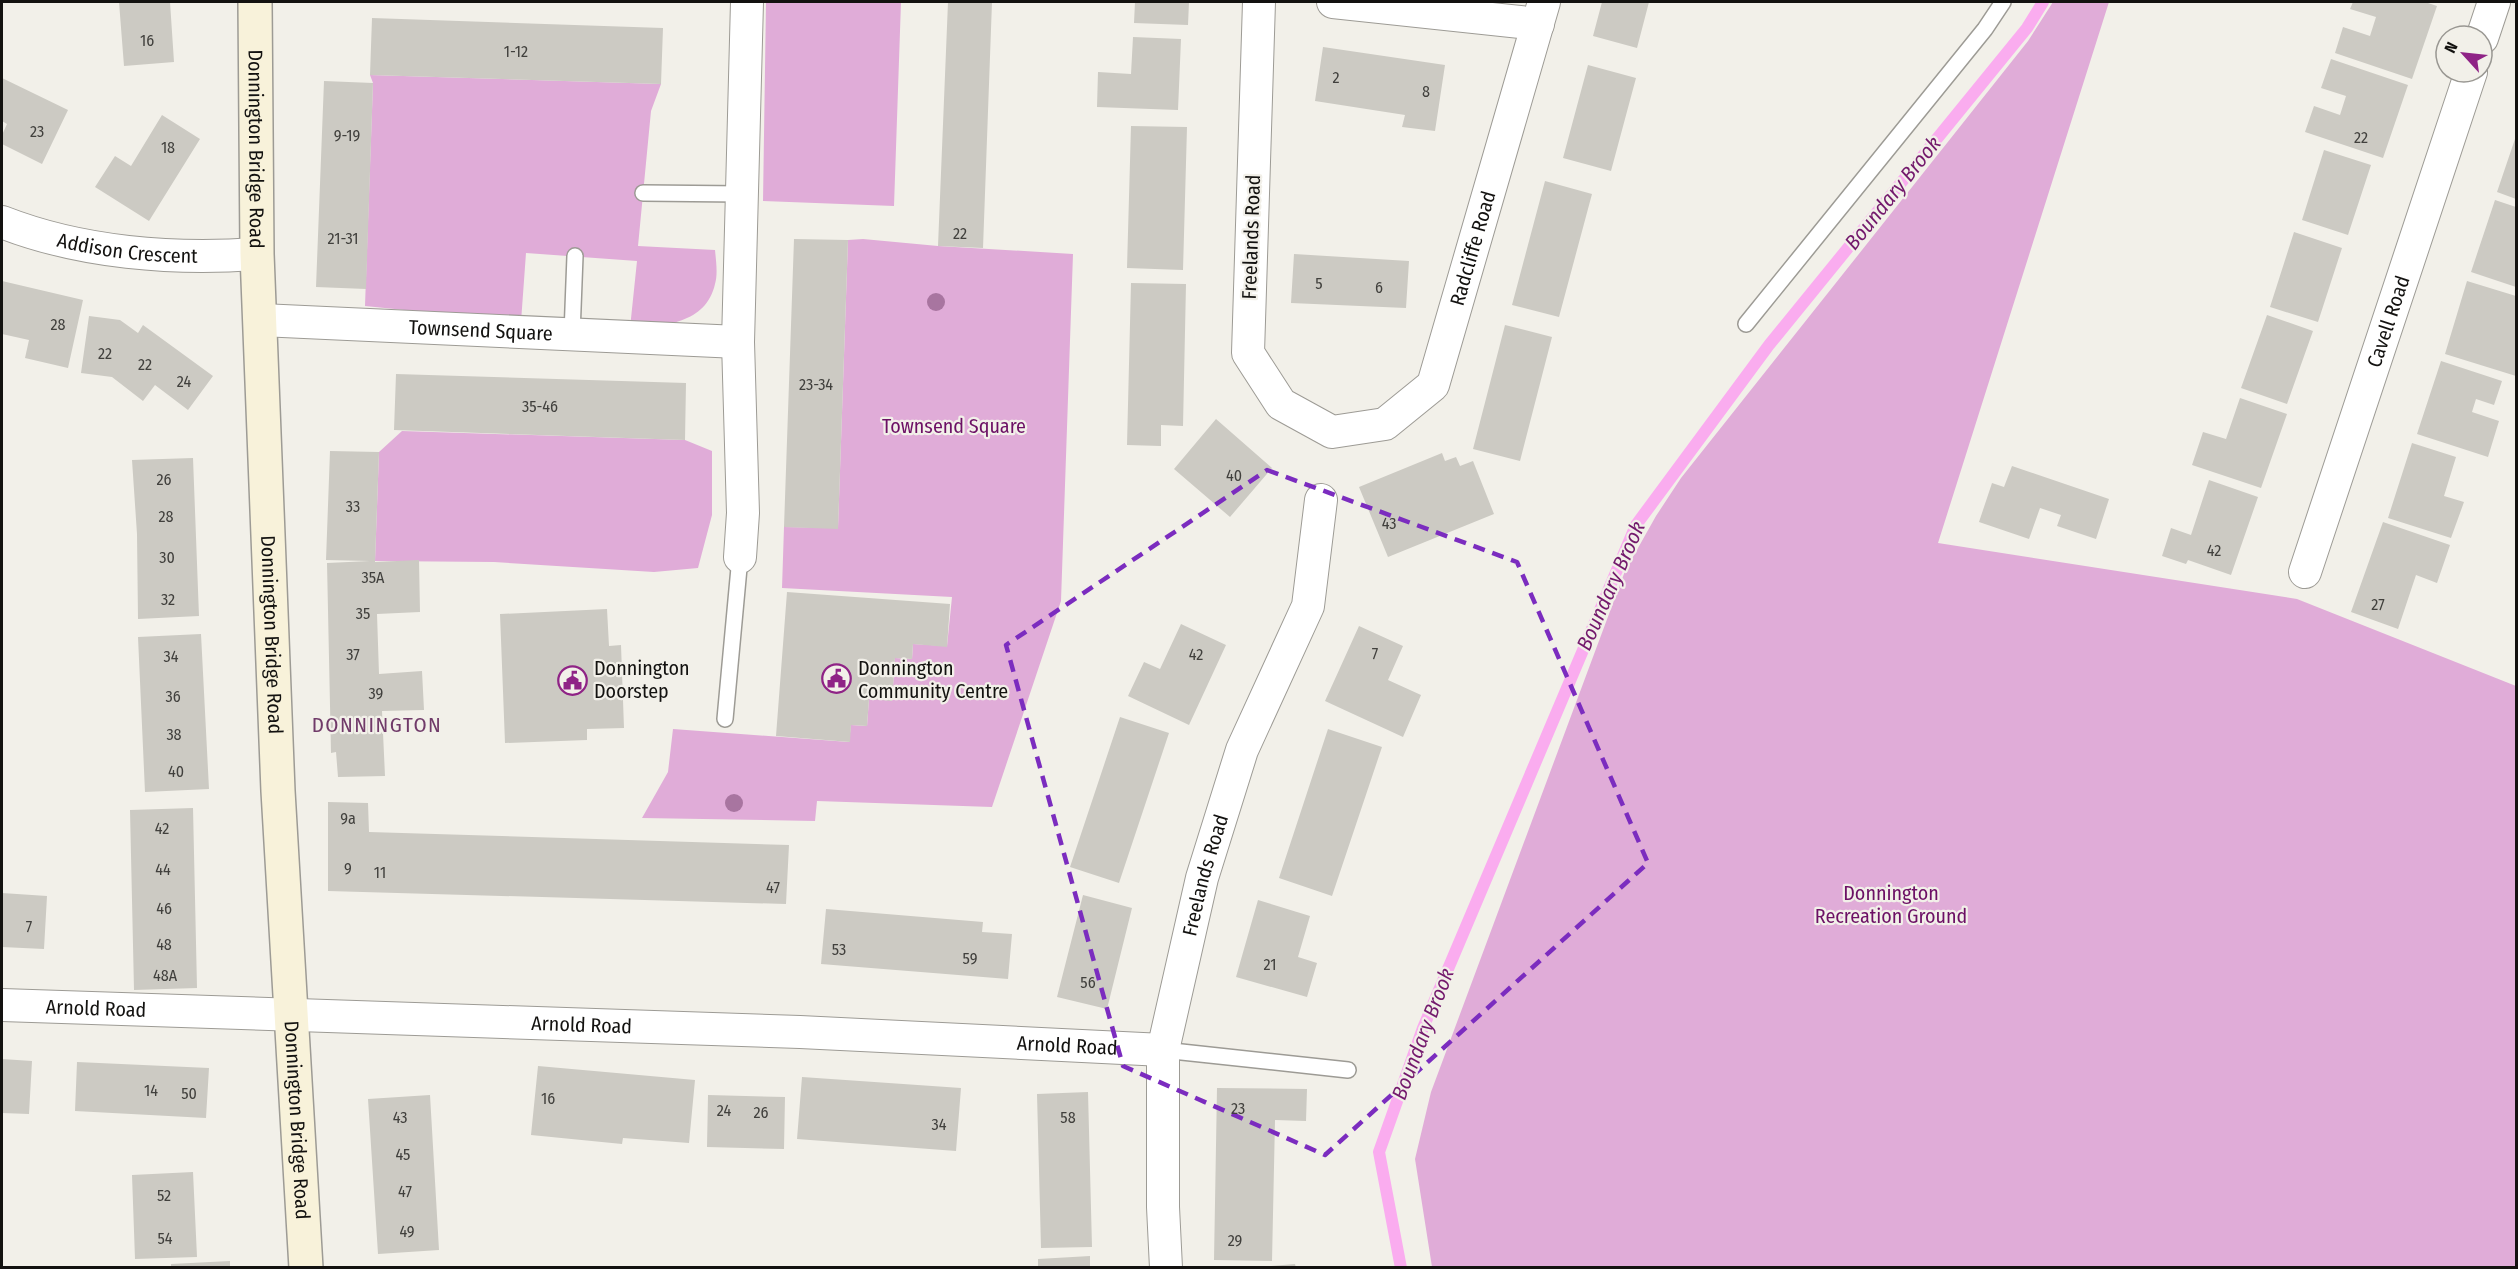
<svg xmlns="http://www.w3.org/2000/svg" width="2518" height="1269" font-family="'Fira Sans Condensed',sans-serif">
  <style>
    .green { fill: #e0acd8 }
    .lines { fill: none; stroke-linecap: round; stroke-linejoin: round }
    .stream { stroke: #faacef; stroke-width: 12 }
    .building { fill: #cccac3 }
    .service-casing { stroke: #9d9b95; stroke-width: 18 }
    .minor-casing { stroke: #9d9b95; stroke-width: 34 }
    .secondary-casing { stroke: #9d9b95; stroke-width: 36 }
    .service { stroke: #fff; stroke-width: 15 }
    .minor { stroke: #fff; stroke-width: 32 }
    .secondary { stroke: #f8f2da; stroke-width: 33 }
    .tree { fill: #a875a0 }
    .marked { fill: none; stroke: #7b2cbf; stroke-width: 4.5; stroke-dasharray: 12 8; stroke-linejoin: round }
    .labels { text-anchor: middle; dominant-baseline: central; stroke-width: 4.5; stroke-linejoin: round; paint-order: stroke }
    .number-label { font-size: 16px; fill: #41403d }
    .street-label { font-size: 20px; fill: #131210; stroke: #f2f0e9 }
    .park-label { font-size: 20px; fill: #6c1065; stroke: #f2f0e9 }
    .poi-label { font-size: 20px; fill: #131210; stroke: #f2f0e9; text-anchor: start }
    .water-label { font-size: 21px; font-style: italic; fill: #73196c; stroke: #f2f0e9 }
    .neighbourhood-label { font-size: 21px; letter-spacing: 1.5px; fill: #703a69; stroke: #f2f0e9 }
  </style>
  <rect width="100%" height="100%" fill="#f2f0e9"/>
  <!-- green -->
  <path class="green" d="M 766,2 L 901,2 L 894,206 L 763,201 Z
    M 2053,2 L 2109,2 L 1938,543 L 2297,599 L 2516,686 L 2516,1267 L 1432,1267 L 1415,1159 L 1431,1092 L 1625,571 L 1656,516 L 1681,478 L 2028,41 Z
    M 370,75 L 661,84 L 651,111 L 638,246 L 715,250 C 716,261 718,274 715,284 C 706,324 664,326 630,328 L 637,261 L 526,253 L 521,322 L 365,306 L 373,83 Z
    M 863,239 L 938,246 L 1073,254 L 1061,601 L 992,807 L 817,801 L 815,821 L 642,818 L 668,772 L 673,729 L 849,742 L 851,725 L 867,726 L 869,699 L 892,700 L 895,658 L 912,659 L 913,644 L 947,646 L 952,597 L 782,588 L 784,527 L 838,528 L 848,240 Z
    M 402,431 L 685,440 L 712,451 L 712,515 L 698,568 L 654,572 L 494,562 L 375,561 L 379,452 Z"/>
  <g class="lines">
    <!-- stream -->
    <path class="stream" d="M 1401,1268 L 1379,1152 L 1423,1028 L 1636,525 L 1769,345 L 2027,28 L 2043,2"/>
  </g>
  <!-- building -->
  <path class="building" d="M 119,2 L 170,2 L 174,62 L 124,66 Z
    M 948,2 L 992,2 L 983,248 L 938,246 Z
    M 1135,2 L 1189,2 L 1188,25 L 1134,23 Z
    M 1602,2 L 1649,2 L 1637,48 L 1593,36 Z
    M 2353,2 L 2425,2 L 2437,6 L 2412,79 L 2335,53 L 2343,27 L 2370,36 L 2376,17 L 2350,9 Z
    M 372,18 L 663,28 L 661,84 L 370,75 Z
    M 1133,37 L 1181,39 L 1178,110 L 1097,107 L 1098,72 L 1131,74 Z
    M 1323,47 L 1445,65 L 1435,131 L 1402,127 L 1405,115 L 1315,101 Z
    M 2331,59 L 2408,85 L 2383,158 L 2305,132 L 2314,106 L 2340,115 L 2346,96 L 2321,88 Z
    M 1588,65 L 1636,78 L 1611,171 L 1563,158 Z
    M 2,78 L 68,110 L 42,164 L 2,144 L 2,135 L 7,124 L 2,121 Z
    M 324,81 L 373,83 L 366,289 L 316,287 Z
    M 162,115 L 200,139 L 149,221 L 95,187 L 115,156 L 131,166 Z
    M 1131,126 L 1187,127 L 1183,270 L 1127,268 Z
    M 2516,136 L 2516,199 L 2497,192 Z
    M 2324,150 L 2371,165 L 2348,235 L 2302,220 Z
    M 1545,181 L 1592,194 L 1559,317 L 1512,305 Z
    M 2495,200 L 2516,207 L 2516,287 L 2471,272 Z
    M 2294,232 L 2342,248 L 2318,322 L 2270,307 Z
    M 794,239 L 848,240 L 838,529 L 784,527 Z
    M 1294,254 L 1409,261 L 1406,308 L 1291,303 Z
    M 2,281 L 83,300 L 68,368 L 25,358 L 29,340 L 2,334 Z
    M 2467,281 L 2516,296 L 2516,376 L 2445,354 Z
    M 1131,283 L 1186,284 L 1183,426 L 1161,425 L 1161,446 L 1127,445 Z
    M 2267,315 L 2313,331 L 2287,404 L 2241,388 Z
    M 89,316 L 120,320 L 138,333 L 143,325 L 213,376 L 188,410 L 155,385 L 143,401 L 112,377 L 81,373 Z
    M 1505,325 L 1552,337 L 1520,461 L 1473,449 Z
    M 2441,361 L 2502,381 L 2494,405 L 2476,399 L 2472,412 L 2499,421 L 2488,457 L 2417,434 Z
    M 396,374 L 686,383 L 685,440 L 394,430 Z
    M 2240,398 L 2287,414 L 2261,488 L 2192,465 L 2203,432 L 2226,439 Z
    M 1216,419 L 1272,468 L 1230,517 L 1174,469 Z
    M 2412,443 L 2456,457 L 2444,496 L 2464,502 L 2451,538 L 2388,518 Z
    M 330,451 L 379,452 L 375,562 L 419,560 L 420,612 L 377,614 L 379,674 L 422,671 L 424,710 L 382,711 L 385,776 L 338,777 L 336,752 L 331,753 L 327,563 L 370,561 L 326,560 Z
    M 1442,453 L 1445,461 L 1456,457 L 1460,466 L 1473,461 L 1494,514 L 1388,557 L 1359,487 Z
    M 193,458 L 199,616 L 138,619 L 137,534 L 132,460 Z
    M 2012,466 L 2109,499 L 2096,539 L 2057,526 L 2061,515 L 2040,508 L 2029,539 L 1979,522 L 1992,483 L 2004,487 Z
    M 2209,480 L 2258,497 L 2231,575 L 2188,560 L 2186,564 L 2162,556 L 2171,528 L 2191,535 Z
    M 2383,522 L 2450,545 L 2437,583 L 2416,575 L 2398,629 L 2351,612 Z
    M 787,592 L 950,604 L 947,647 L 913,644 L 912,659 L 895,658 L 892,701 L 869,699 L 867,726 L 851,725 L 850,742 L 776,736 Z
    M 607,609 L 609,646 L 621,645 L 624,728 L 587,729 L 587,740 L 505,743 L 500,614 Z
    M 1181,624 L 1226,645 L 1189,725 L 1128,696 L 1144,662 L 1160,669 Z
    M 1359,626 L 1403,646 L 1388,680 L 1421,695 L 1403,737 L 1325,701 Z
    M 201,634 L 209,789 L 145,792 L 138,637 Z
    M 1120,717 L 1169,733 L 1119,883 L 1070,867 Z
    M 1328,729 L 1382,747 L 1332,896 L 1279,878 Z
    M 328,802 L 368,803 L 369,832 L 789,845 L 786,904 L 328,891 Z
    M 193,808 L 197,988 L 134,990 L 130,810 Z
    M 2,893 L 47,896 L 44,949 L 2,947 Z
    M 1083,895 L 1132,908 L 1107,1009 L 1057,997 Z
    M 1258,900 L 1310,916 L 1298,957 L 1317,963 L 1307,997 L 1236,977 Z
    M 826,909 L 983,922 L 982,932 L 1012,934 L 1008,979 L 821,964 Z
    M 2,1059 L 32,1061 L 29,1114 L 2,1113 Z
    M 77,1062 L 209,1068 L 206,1118 L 75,1111 Z
    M 538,1066 L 695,1080 L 689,1143 L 623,1138 L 622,1144 L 531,1135 Z
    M 802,1077 L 961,1088 L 956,1151 L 797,1139 Z
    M 1217,1088 L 1307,1089 L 1306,1121 L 1275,1120 L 1272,1261 L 1214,1260 Z
    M 1088,1092 L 1092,1247 L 1041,1248 L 1037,1094 Z
    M 430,1095 L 439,1250 L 378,1254 L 368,1099 Z
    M 708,1095 L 785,1097 L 784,1149 L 707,1147 Z
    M 193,1172 L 197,1257 L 135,1259 L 132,1175 Z
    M 1090,1256 L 1090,1268 L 1038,1268 L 1038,1259 Z
    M 230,1261 L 230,1268 L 171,1268 L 171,1264 Z
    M 1295,1264 L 1296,1268 L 1271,1268 L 1271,1266 Z"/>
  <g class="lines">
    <defs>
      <path id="service" d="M 643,193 L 742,194
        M 1746,324 L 1985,29 L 2003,2
        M 572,334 L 575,256
        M 725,719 L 740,557
        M 1163,1050 L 1348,1070"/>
      <g id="minor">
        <path id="s1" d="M 1259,2 L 1248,353 L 1281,404 L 1332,432 L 1385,424 L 1433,385 L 1544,2"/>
        <path d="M 1333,2 L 1538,24"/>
        <path d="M 2482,38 L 2494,2"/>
        <path id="s2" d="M 2,222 C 81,253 173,260 257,254"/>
        <path id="s3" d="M 261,320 L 738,342"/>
        <path d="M 740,557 L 743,513 L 738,342 L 747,2"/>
        <path id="s4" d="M 2305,572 L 2471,72"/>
        <path id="s5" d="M 2,1005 L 800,1032 L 1163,1050"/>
        <path id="s6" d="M 1166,1268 L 1163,1207 L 1163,1050 L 1202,878 L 1242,750 L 1308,606 L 1321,500"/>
      </g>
      <g id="secondary">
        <path id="s7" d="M 255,2 L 257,254 L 278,791 L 306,1268"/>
      </g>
    </defs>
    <!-- service casing -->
    <use href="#service" class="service-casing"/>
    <!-- minor casing -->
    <use href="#minor" class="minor-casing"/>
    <!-- secondary casing -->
    <use href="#secondary" class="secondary-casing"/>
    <!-- service -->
    <use href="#service" class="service"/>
    <!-- minor -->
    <use href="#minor" class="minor"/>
    <!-- secondary -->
    <use href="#secondary" class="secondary"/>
  </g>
  <!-- trees -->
  <g class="tree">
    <circle cx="936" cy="302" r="9"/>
    <circle cx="734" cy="803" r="9"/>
  </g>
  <!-- marked area -->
  <path class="marked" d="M 1267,470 L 1517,562 L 1648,863 L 1325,1155 L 1123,1066 L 1006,645 Z"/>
  <!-- icons -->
  <defs>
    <symbol id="civic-ring" viewBox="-11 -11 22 22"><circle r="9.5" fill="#f2f0e9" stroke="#8f2386" stroke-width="1.5"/><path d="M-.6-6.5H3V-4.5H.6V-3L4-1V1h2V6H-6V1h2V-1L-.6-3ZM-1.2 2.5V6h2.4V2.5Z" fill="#8f2386"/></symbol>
  </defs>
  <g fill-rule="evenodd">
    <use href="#civic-ring" x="820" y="662" width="33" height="33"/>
    <use href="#civic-ring" x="556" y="664" width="33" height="33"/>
  </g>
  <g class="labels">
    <!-- number labels -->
    <g class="number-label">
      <text x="147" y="40">16</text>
      <text x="516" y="51">1-12</text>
      <text x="1336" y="77">2</text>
      <text x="1426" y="91">8</text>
      <text x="37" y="131">23</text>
      <text x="347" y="135">9-19</text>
      <text x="2361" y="137">22</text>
      <text x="168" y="147">18</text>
      <text x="960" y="233">22</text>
      <text x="343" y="238">21-31</text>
      <text x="1319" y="283">5</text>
      <text x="1379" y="287">6</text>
      <text x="58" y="324">28</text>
      <text x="105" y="353">22</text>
      <text x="145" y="364">22</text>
      <text x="184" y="381">24</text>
      <text x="816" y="384">23-34</text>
      <text x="540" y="406">35-46</text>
      <text x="1234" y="475">40</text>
      <text x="164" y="479">26</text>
      <text x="353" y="506">33</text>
      <text x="166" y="516">28</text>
      <text x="1389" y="523">43</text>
      <text x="2214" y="550">42</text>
      <text x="167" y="557">30</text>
      <text x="373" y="577">35A</text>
      <text x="168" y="599">32</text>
      <text x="2378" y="604">27</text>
      <text x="363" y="613">35</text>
      <text x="1375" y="653">7</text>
      <text x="353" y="654">37</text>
      <text x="1196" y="654">42</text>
      <text x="171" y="656">34</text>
      <text x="376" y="693">39</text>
      <text x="173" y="696">36</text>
      <text x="174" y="734">38</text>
      <text x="176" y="771">40</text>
      <text x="348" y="818">9a</text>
      <text x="162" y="828">42</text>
      <text x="348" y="868">9</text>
      <text x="163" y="869">44</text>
      <text x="380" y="872">11</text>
      <text x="773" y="887">47</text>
      <text x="164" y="908">46</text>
      <text x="29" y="926">7</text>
      <text x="164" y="944">48</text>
      <text x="839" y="949">53</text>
      <text x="970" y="958">59</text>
      <text x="1270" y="964">21</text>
      <text x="165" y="975">48A</text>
      <text x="1088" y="982">56</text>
      <text x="151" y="1090">14</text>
      <text x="189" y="1093">50</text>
      <text x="548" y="1098">16</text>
      <text x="1238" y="1108">23</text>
      <text x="724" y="1110">24</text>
      <text x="761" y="1112">26</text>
      <text x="400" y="1117">43</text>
      <text x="1068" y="1117">58</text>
      <text x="939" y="1124">34</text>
      <text x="403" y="1154">45</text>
      <text x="405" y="1191">47</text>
      <text x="164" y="1195">52</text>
      <text x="407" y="1231">49</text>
      <text x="165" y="1238">54</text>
      <text x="1235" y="1240">29</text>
    </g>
    <!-- street labels -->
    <g class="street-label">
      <text stroke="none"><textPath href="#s7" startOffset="147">Donnington Bridge Road</textPath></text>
      <text transform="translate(1251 237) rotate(-88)">Freelands Road</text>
      <text stroke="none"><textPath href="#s2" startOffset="129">Addison Crescent</textPath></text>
      <text stroke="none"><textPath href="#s1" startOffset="728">Radcliffe Road</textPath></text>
      <text stroke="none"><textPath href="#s4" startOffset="264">Cavell Road</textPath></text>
      <text stroke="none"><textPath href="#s3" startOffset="220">Townsend Square</textPath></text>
      <text stroke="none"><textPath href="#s7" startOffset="633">Donnington Bridge Road</textPath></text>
      <text stroke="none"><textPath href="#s6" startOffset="398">Freelands Road</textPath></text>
      <text stroke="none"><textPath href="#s5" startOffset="94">Arnold Road</textPath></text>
      <text stroke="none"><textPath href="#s5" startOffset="580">Arnold Road</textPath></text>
      <text stroke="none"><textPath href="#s5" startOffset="1066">Arnold Road</textPath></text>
      <text stroke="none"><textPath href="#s7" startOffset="1119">Donnington Bridge Road</textPath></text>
    </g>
    <!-- park labels -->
    <g class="park-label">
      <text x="954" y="426">Townsend Square</text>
      <text x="1891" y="893">Donnington<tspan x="1891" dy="23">Recreation Ground</tspan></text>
    </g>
    <!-- poi labels -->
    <g class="poi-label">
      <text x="594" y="668">Donnington<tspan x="594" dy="23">Doorstep</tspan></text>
      <text x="858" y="668">Donnington<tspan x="858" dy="23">Community Centre</tspan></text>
    </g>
    <!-- water labels -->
    <g class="water-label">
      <text transform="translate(1893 193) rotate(-51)">Boundary Brook</text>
      <text transform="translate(1611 586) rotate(-66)">Boundary Brook</text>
      <text transform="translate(1423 1034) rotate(-69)">Boundary Brook</text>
    </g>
    <!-- neighbourhood labels -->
    <g class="neighbourhood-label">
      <text x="377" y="725">DONNINGTON</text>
    </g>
  </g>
  <!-- border -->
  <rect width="2518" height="1269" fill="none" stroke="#131210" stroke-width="6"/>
  <!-- north arrow -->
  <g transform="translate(2464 54) rotate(297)"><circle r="28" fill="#f2f0e9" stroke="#999792" stroke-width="1.5"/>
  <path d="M0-4.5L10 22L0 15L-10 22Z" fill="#8f2386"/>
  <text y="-9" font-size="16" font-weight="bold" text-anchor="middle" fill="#131210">N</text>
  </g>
</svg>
